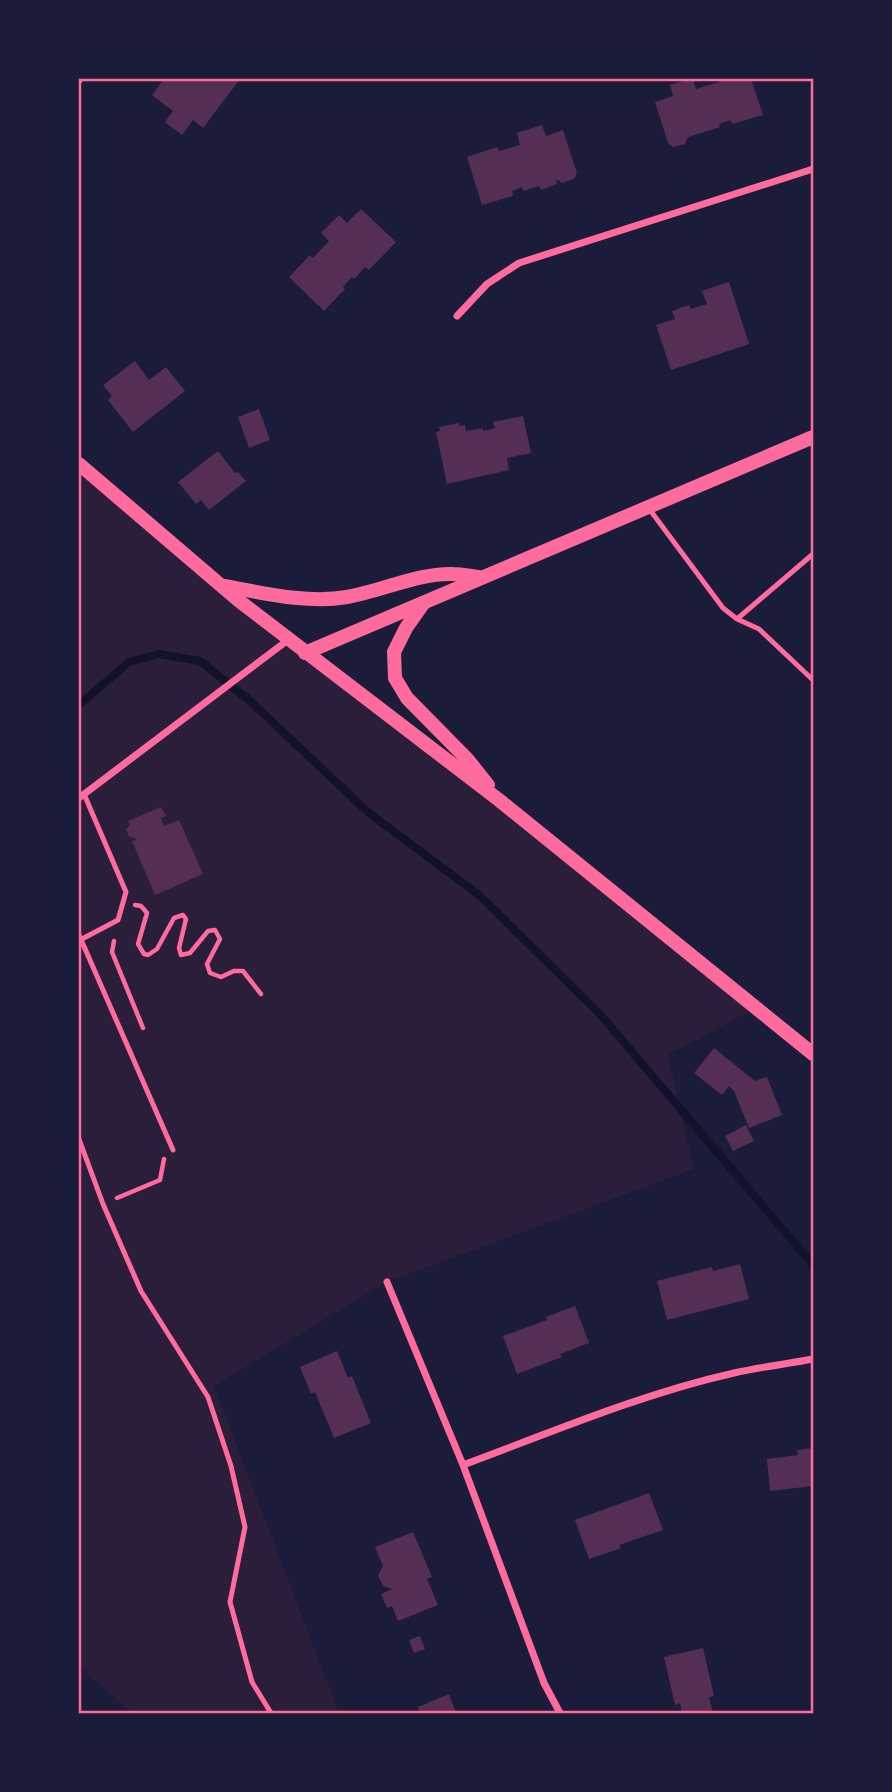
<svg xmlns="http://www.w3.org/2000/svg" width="892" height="1792" font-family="'Alegreya Sans',sans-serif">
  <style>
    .green { fill: #2a1e3b }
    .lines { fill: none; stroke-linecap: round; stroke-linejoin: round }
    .stream { stroke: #12122b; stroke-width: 8 }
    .building { fill: #542f53 }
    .path { stroke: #ff6b9d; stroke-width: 4.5 }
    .service { stroke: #ff6b9d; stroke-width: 5 }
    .minor { stroke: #ff6b9d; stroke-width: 7 }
    .secondary { stroke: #ff6b9d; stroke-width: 14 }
    .neatline { fill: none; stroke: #ff6b9d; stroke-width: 2.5 }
  </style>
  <rect width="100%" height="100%" fill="#1b1b3a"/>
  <!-- green -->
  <path class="green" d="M 79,465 L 756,1008 L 668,1055 L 694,1169 L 387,1282 L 214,1386 L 339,1713 L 133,1713 L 79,1667 Z"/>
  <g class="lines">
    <!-- stream -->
    <path class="stream" d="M 79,705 L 129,662 L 159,654 L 200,661 L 249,700 L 369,813 L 479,895 L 599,1013 L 813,1265"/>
  </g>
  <!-- building -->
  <path class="building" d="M 164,79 L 240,79 L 203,128 L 193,120 L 182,135 L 165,122 L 173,111 L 152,95 Z
    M 690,79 L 693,79 L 696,89 L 719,82 L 718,79 L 751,79 L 763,115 L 732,124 L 731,120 L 719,124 L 720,127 L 688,137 L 685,144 L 673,147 L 668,143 L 655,102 L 673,96 L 670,85 Z
    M 542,125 L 546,136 L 563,130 L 577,173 L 574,179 L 562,183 L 556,179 L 557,184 L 541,190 L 539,186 L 523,191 L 522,187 L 512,191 L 513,196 L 482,205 L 467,157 L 497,147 L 499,151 L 520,145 L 517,133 Z
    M 361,209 L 396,242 L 369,270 L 365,267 L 354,279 L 352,277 L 343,287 L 345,289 L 324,311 L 289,277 L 310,255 L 313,258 L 329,241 L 321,233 L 339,215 L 347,223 Z
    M 729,282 L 749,344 L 671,370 L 656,325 L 675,319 L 672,311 L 689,305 L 691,309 L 707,304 L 702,291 Z
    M 135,361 L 149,380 L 166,367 L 185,391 L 133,432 L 108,400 L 112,396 L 103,385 Z
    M 259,409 L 270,440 L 249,448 L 238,417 Z
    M 523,416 L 531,453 L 507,458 L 509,470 L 447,484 L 436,432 L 440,431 L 439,427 L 459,423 L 459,426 L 465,425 L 466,431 L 483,428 L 483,431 L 495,428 L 493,422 Z
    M 218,451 L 235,473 L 238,472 L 246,481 L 209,510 L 201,500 L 196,504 L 178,482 Z
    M 161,807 L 166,816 L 161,818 L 164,826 L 179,820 L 203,874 L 155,895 L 132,841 L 136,840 L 135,838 L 129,837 L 126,829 L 130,825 L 128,821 Z
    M 714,1048 L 755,1081 L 767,1077 L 782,1115 L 749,1128 L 734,1091 L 729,1086 L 722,1095 L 694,1073 Z
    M 746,1125 L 754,1141 L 733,1151 L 725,1136 Z
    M 740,1264 L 749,1299 L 667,1320 L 657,1281 L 712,1267 L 713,1271 Z
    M 575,1306 L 589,1343 L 560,1354 L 562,1357 L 517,1374 L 503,1336 L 547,1320 L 546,1317 Z
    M 337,1351 L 348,1378 L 352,1376 L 371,1423 L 334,1438 L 315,1392 L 311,1394 L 300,1367 Z
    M 813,1448 L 813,1486 L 770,1491 L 767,1459 L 798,1455 L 797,1450 Z
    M 649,1493 L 663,1530 L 619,1545 L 621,1548 L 589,1559 L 575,1520 Z
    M 413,1532 L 432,1577 L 427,1579 L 438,1605 L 398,1621 L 392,1606 L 387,1608 L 381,1594 L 392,1589 L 383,1586 L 378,1575 L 383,1566 L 375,1547 Z
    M 420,1636 L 425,1649 L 414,1653 L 409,1640 Z
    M 703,1648 L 714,1696 L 709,1697 L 713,1713 L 682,1713 L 680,1703 L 675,1705 L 664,1657 Z
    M 449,1694 L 456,1713 L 420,1713 L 418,1707 Z"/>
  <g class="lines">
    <!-- path -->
    <path class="path" d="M 135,905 L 141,906 L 147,913 L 138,944 L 144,954 L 148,955 L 157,949 L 174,918 L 183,915 L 186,919 L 179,948 L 181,955 L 190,953 L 208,931 L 215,930 L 220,939 L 207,964 L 210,973 L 221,977 L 234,971 L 243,971 L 261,994
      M 114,941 L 112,952 L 143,1028
      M 117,1198 L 160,1180 L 164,1159"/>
    <!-- service -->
    <path class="service" d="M 650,510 L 723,608 L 737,619 L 759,629 L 813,680
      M 737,619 L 813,554
      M 79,935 L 173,1150
      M 82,939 L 118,920 L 126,892 L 84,794
      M 79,1139 L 103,1204 L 141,1291 L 208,1397 L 231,1466 L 245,1527 L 230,1602 L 252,1682 L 271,1713"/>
    <!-- minor -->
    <path class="minor" d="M 79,80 L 79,79
      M 457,316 L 487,284 L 519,263 L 813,169
      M 79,798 L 288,640
      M 387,1282 L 463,1465 L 544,1683 L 560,1713
      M 463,1465 C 552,1432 641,1394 734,1373 C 760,1367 787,1364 813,1359"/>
    <!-- secondary -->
    <path class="secondary" d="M 79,464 L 238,600 L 499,800 L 813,1054
      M 224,586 C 263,593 308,604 347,597 C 382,591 417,573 453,574 C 461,574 471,576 479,577
      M 423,604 L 406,628 L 394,652 L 395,678 L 407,698 L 468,760 L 488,785
      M 305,653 L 813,437"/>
  </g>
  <!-- border -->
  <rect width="892" height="1792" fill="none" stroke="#1b1b3a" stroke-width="161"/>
  <rect x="80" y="80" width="732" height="1632" class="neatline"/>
</svg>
